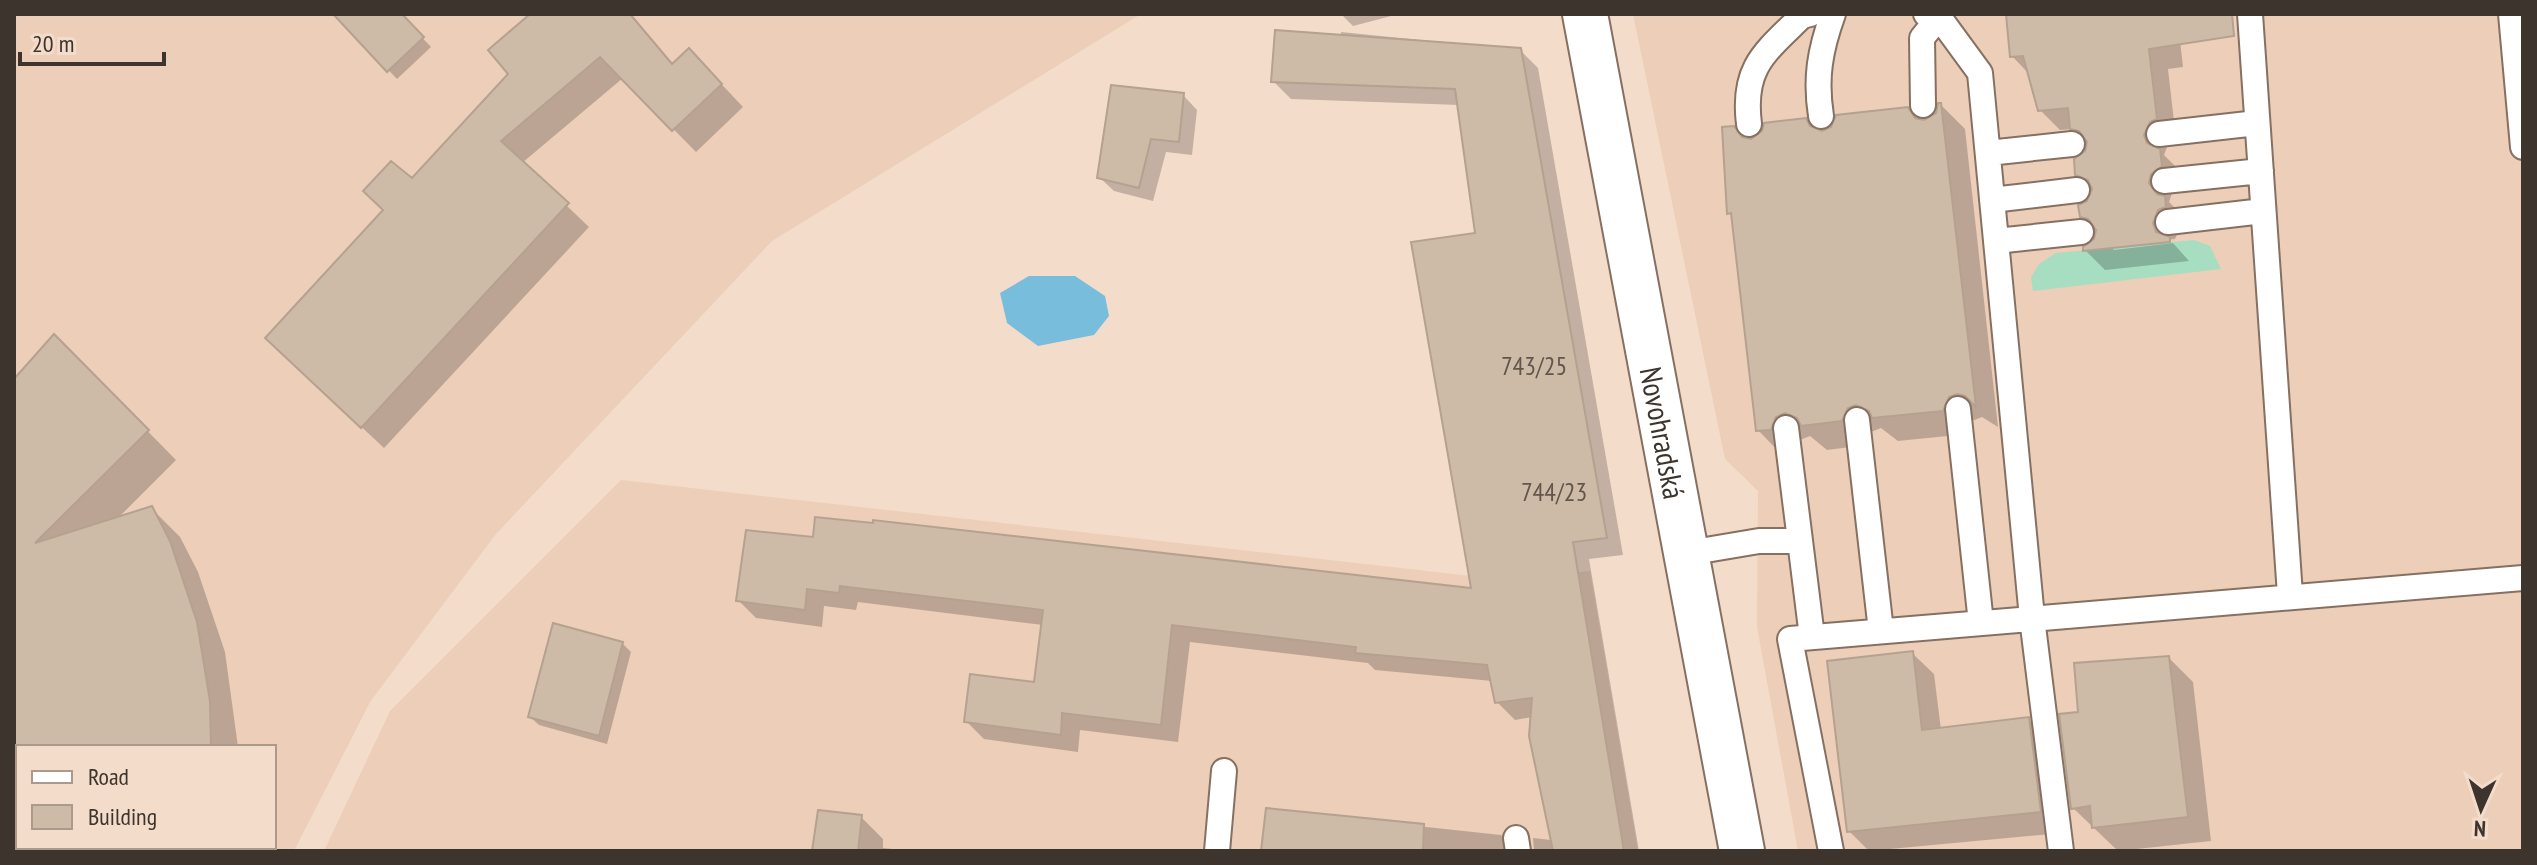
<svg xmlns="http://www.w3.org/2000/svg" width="2537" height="865" font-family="'PT Sans Narrow',sans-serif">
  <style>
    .built { fill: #ecceb9; fill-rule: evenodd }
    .green { fill: #a7ddc0 }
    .water { fill: #79bddc }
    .shadow { fill: #0003 }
    .building { fill: #cebba7; stroke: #b5a18f; stroke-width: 2 }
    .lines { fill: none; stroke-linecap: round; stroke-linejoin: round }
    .service-casing { stroke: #867062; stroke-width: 28 }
    .secondary-casing { stroke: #867062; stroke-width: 48 }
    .service { stroke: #fff; stroke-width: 24 }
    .secondary { stroke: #fff; stroke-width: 44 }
    .labels { text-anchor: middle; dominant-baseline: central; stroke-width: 6; stroke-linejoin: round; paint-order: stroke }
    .number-label { font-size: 26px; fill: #61564c }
    .street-label { font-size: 30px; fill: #3d342d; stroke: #f4dccb }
  </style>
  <rect width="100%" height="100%" fill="#f4dccb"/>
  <!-- built -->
  <path class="built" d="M 14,14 L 1141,14 L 772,241 L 496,534 L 370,702 L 294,851 L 14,851 ZM 18,747 L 274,747 L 274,847 L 18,847 Z
    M 1633,14 L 2523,14 L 2523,851 L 1798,851 L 1757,627 L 1758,491 L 1725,459 Z
    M 621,480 L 1506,580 L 1590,571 L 1638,851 L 324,851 L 390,711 Z"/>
  <!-- green -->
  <path class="green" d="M 2194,240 L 2210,246 L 2221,269 L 2033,291 L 2031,277 L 2039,264 L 2056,253 Z"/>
  <!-- water -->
  <path class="water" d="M 1029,276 L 1075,276 L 1105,296 L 1109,316 L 1094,335 L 1038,346 L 1007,323 L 1000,293 Z"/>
  <!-- shadow -->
  <path class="shadow" d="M 367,14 L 400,14 L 431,47 L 397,79 L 350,30 Z
    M 534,14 L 631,14 L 674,65 L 711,73 L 743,107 L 696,152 L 623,78 L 522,163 L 589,227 L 384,448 L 290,360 L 412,181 L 511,74 Z
    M 1341,14 L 1399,14 L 1353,26 Z
    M 2008,14 L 2177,14 L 2183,67 L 2168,69 L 2176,139 L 2169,142 L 2164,155 L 2180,171 L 2169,202 L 2185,218 L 2175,239 L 2110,246 L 2114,250 L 2173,243 L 2189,261 L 2105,270 L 2085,250 L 2096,240 L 2097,232 L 2082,216 L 2093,190 L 2077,174 L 2087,152 L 2087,143 L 2073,129 L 2060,130 L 2040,110 L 2030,75 L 2012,56 Z
    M 1341,32 L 1520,50 L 1538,68 L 1623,555 L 1589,559 L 1639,851 L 1534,851 L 1533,838 L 1551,840 L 1532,717 L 1515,720 L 1497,702 L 1492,681 L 1375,670 L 1368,663 L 1190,642 L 1178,742 L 1080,730 L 1078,752 L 984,739 L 966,721 L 1036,684 L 1043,625 L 858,602 L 856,610 L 824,606 L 822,627 L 756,618 L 738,600 L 748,532 L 1474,590 L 1477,235 L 1459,105 L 1291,99 L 1273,81 L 1341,37 Z
    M 1183,95 L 1197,110 L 1192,155 L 1166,152 L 1153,201 L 1114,191 L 1099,177 Z
    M 1942,106 L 1965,129 L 1998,427 L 1982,417 L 1972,421 L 1967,434 L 1898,441 L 1881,428 L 1871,432 L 1866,445 L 1827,450 L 1810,436 L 1800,440 L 1795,453 L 1782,455 L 1758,430 L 1734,218 L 1729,213 L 1733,128 L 1751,141 L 1805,120 L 1822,133 L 1908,109 L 1920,121 L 1933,119 Z
    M 55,337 L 176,460 L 117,519 L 151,508 L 180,537 L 198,572 L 225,652 L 238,747 L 18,747 L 18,847 L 232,847 L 232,851 L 14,851 L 14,383 Z
    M 622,643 L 631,652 L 607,744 L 539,725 L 530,717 Z
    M 1912,653 L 1934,674 L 1941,730 L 2029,720 L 2050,741 L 2062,833 L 1869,851 L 1849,831 Z
    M 2169,658 L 2193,682 L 2211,841 L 2118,851 L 2073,808 L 2080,714 Z
    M 1268,810 L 1501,835 L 1518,851 L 1263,851 Z
    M 861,817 L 883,839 L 883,848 L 912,851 L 815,851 Z"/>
  <!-- building -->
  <path class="building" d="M 333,14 L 402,14 L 424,37 L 387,72 Z
    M 530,14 L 630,14 L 672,64 L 689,48 L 722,84 L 672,131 L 600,57 L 501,141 L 569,203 L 361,428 L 265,338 L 383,210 L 363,191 L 391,161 L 412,178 L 508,74 L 488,50 Z
    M 2006,14 L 2232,14 L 2234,36 L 2149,49 L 2157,119 L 2150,122 L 2144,135 L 2147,143 L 2160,149 L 2162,166 L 2151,174 L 2149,183 L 2157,194 L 2165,196 L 2166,207 L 2158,210 L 2153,223 L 2156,232 L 2170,237 L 2170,242 L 2083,251 L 2083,247 L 2094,239 L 2096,230 L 2088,219 L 2080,217 L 2078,205 L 2087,201 L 2092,189 L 2088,180 L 2075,175 L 2074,159 L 2085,151 L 2087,142 L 2079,131 L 2070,129 L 2068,108 L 2038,111 L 2023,56 L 2010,57 Z
    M 1275,30 L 1521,48 L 1607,538 L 1573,542 L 1624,851 L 1553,851 L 1529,736 L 1532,698 L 1495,703 L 1487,665 L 1355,653 L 1356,647 L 1172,625 L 1161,725 L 1062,713 L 1061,735 L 964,722 L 970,674 L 1034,682 L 1043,610 L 840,586 L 839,593 L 807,589 L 805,610 L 736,601 L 746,530 L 813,537 L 815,517 L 873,523 L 873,520 L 1471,588 L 1411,242 L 1475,233 L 1455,89 L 1271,82 Z
    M 1111,85 L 1184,93 L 1179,142 L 1151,139 L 1139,188 L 1097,178 Z
    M 1938,103 L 1941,103 L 1976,407 L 1965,396 L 1957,394 L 1949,397 L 1943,411 L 1872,418 L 1869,411 L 1856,405 L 1848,408 L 1842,421 L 1801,426 L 1797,418 L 1785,413 L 1776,417 L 1771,430 L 1756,431 L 1731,213 L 1727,214 L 1722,127 L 1734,126 L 1742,137 L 1751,139 L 1762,131 L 1764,123 L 1806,118 L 1810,126 L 1822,131 L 1831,127 L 1836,115 L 1908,107 L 1915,118 L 1924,120 L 1936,113 Z
    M 54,334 L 149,430 L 35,543 L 152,506 L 170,541 L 197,622 L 210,701 L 211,747 L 14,747 L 14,379 Z
    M 553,623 L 623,642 L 599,736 L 528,717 Z
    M 1913,651 L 1922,730 L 2029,717 L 2041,812 L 1847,832 L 1827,661 Z
    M 2169,656 L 2188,817 L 2092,828 L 2090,806 L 2071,809 L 2059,714 L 2078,712 L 2074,663 Z
    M 1266,808 L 1424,824 L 1423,851 L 1261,851 Z
    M 818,810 L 862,815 L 858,851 L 812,851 Z"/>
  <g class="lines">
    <defs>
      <path id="service" d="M 1926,14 L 1939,17 L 1980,73 L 2032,618 L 2061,851
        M 2250,14 L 2290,595
        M 2511,14 L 2523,147
        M 1923,105 L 1922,38 L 1939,17
        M 1821,116 C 1815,78 1820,50 1833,14
        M 1749,124 C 1742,68 1764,53 1802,16 L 1810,14
        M 2159,134 L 2257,123
        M 1988,153 L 2072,144
        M 2164,181 L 2261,171
        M 1992,200 L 2077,190
        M 2168,222 L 2263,211
        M 1996,241 L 2081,232
        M 1958,409 L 1981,623
        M 1857,420 L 1881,631
        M 1786,428 L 1812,637
        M 1688,553 L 1759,541 L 1800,541
        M 1516,838 L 1518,851
        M 1217,851 L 1224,771
        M 1831,851 L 1790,639 L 2523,578"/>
      <g id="secondary">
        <path id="s1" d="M 1585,14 L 1742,851"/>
      </g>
    </defs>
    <!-- service casing -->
    <use href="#service" class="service-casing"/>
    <!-- secondary casing -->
    <use href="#secondary" class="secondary-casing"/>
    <!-- service -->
    <use href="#service" class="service"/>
    <!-- secondary -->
    <use href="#secondary" class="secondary"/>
  </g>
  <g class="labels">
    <!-- number labels -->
    <g class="number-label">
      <text x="1534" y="365">743/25</text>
      <text x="1554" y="491">744/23</text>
    </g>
    <!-- street labels -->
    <g class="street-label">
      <text stroke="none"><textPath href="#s1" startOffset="426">Novohradská</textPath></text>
    </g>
  </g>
  <!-- border -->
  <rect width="2537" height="865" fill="none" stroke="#3d342d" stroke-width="32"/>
  <!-- legend -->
  <rect x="16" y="745" width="260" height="104" fill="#f4dccb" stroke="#ab998c" stroke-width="2"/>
  <rect x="32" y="771" width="40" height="12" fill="#ffffff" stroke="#ab998c" stroke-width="2"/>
  <text x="88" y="785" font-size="24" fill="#3d342d">Road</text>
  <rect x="32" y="805" width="40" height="24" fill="#cebba7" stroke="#ab998c" stroke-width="2"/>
  <text x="88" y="825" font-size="24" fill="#3d342d">Building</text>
  <!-- north arrow -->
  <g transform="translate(2481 809) rotate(183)" stroke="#f4dccb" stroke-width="6" paint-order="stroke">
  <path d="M0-6L14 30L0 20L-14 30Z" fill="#3d342d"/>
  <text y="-12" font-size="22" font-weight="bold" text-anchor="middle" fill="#3d342d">N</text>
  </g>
  <!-- scale -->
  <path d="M20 52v12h144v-12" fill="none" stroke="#3d342d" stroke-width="4"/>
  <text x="32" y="52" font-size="24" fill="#3d342d" stroke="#f4dccb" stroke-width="6" paint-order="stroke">20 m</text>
</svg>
